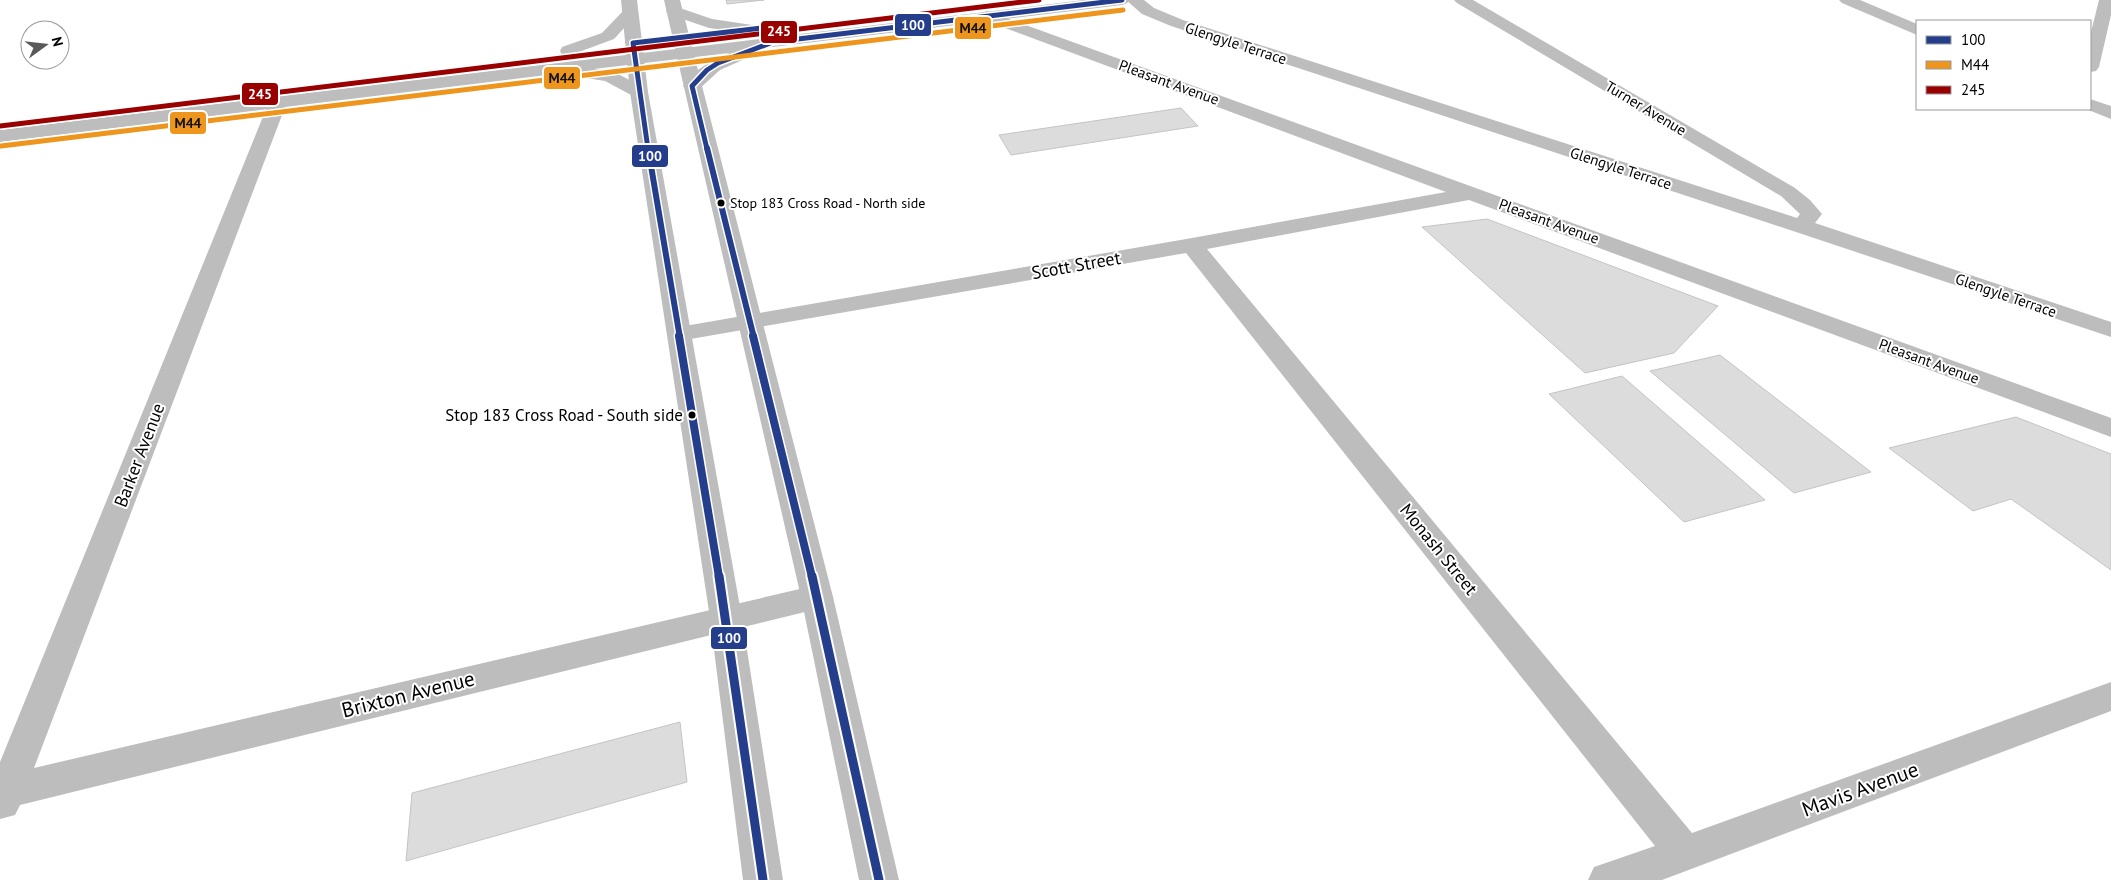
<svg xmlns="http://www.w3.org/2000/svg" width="2111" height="880" font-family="'PT Sans',sans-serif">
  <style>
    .building { fill: #dcdcdc; stroke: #c4c4c4 }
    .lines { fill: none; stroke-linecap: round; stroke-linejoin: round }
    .minor { fill: #bdbdbd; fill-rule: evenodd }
    .primary { fill: #bdbdbd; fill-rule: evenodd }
    .trunk { fill: #bdbdbd; fill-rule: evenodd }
    .bus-1-far3-casing { stroke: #fff; stroke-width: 8 }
    .bus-1-far2-casing { stroke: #fff; stroke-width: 9 }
    .bus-1-far1-casing { stroke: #fff; stroke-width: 11 }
    .bus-1-casing { stroke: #fff; stroke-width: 13 }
    .bus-2-casing { stroke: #fff; stroke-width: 8 }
    .bus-3-casing { stroke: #fff; stroke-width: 8 }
    .bus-1-far3 { stroke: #243e8c; stroke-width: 5 }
    .bus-1-far2 { stroke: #243e8c; stroke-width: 6 }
    .bus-1-far1 { stroke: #243e8c; stroke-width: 8 }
    .bus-1 { stroke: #243e8c; stroke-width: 9 }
    .bus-2 { stroke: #ed951c; stroke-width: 5 }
    .bus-3 { stroke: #900; stroke-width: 5 }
    .bus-dot { fill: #000; stroke: #fff; stroke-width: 2 }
    .labels { text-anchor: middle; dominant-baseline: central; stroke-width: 4; stroke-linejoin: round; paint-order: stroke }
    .far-bus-label { font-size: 14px; fill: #000; stroke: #fff; text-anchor: start }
    .far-street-label { font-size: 15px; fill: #000; stroke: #fff }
    .bus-label { font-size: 17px; fill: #000; stroke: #fff; text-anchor: end }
    .street-label { font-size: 18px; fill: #000; stroke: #fff }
    .near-street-label { font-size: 21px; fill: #000; stroke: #fff }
    .line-badge { stroke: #fff; stroke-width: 2 }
    .badge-label { font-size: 14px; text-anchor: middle; font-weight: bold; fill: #fff }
    .pale-badge-label { font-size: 14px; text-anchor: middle; font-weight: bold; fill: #111 }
  </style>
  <rect width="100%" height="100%" fill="#fff"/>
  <!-- building -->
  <path class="building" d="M 726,0 L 764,0 L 727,4 Z
    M 1181,108 L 1198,126 L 1011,155 L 999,135 Z
    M 1487,219 L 1718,306 L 1674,353 L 1585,373 L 1422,227 Z
    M 1720,355 L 1871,472 L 1794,493 L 1650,371 Z
    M 1622,376 L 1765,500 L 1684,522 L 1549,394 Z
    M 2016,417 L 2111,454 L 2111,570 L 2011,499 L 1973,511 L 1889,448 Z
    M 680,722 L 687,782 L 406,861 L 412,793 Z"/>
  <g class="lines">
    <!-- minor -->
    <path class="minor" d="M 1126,0 L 1144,0 L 1154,8 L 1183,20 L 1797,218 L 1800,214 L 1781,196 L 1457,3 L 1454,0 L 1473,0 L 1795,188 L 1810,200 L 1822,214 L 1815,223 L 2111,322 L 2111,337 L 1793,231 L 1171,26 L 1142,14 Z
      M 1839,0 L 1860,0 L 1917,24 L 1917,35 L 1842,3 Z
      M 2099,0 L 2111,0 L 2111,15 L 2099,67 L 2096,71 L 2090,72 L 2090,36 Z
      M 987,11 L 2111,418 L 2111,437 L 1469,200 L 1207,249 L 1692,833 L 2111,682 L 2111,711 L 1662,880 L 1588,880 L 1594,867 L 1655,846 L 1186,253 L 679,341 L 670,339 L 667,334 L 670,329 L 679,327 L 1192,238 L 1446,192 L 981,19 L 979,16 L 981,13 Z
      M 278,97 L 284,98 L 287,102 L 34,768 L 817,585 L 828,588 L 833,597 L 828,606 L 817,609 L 20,805 L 15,815 L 0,819 L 0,762 L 269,102 L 272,98 Z
      M 2090,99 L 2111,106 L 2111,119 L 2086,109 L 2090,109 Z"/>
    <!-- primary -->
    <path class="primary" d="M 1084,0 L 1130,0 L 1127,3 L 1122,5 L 747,50 L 749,54 L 747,58 L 720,70 L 698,90 L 692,91 L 686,90 L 683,86 C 694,70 711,60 729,53 L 594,69 L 616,73 L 645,88 L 648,92 L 645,96 L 639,97 L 633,96 L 605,81 L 574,76 L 571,72 L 0,142 L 0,130 Z
      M 674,6 L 712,19 L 759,26 L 761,29 L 759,32 L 753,34 L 709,28 L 668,14 L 666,11 L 668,8 Z
      M 629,9 L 635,11 L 637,14 L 614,39 L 568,56 L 562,55 L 560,51 L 562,47 L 602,33 L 623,11 Z"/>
    <!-- trunk -->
    <path class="trunk" d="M 621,0 L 637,0 L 648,92 L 742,618 L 783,880 L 743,880 L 710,618 L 630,92 Z
      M 664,0 L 680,0 L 833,597 L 899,880 L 859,880 L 801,597 Z"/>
    <defs>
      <path id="bus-1-far3" d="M 648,149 L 633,43 L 762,28
        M 707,149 L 692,86 L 707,70 L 718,63 L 773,42 L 1122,0"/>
      <path id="bus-1-far2" d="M 648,148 L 680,338
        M 707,148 L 754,338"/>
      <path id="bus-1-far1" d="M 679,336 L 719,577
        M 753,336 L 812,577"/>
      <path id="bus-1" d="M 719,576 L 763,880
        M 812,576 L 879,880"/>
      <path id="bus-2" d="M 1,146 L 1123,10"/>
      <path id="bus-3" d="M 0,126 L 1039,0"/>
    </defs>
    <!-- bus-1-far3 casing -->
    <use href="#bus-1-far3" class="bus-1-far3-casing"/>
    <!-- bus-1-far2 casing -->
    <use href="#bus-1-far2" class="bus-1-far2-casing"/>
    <!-- bus-1-far1 casing -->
    <use href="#bus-1-far1" class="bus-1-far1-casing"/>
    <!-- bus-1 casing -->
    <use href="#bus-1" class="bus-1-casing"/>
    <!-- bus-2 casing -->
    <use href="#bus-2" class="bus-2-casing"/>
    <!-- bus-3 casing -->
    <use href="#bus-3" class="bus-3-casing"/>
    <!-- bus-1-far3 -->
    <use href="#bus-1-far3" class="bus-1-far3"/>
    <!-- bus-1-far2 -->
    <use href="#bus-1-far2" class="bus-1-far2"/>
    <!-- bus-1-far1 -->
    <use href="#bus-1-far1" class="bus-1-far1"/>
    <!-- bus-1 -->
    <use href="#bus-1" class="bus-1"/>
    <!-- bus-2 -->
    <use href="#bus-2" class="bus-2"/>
    <!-- bus-3 -->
    <use href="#bus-3" class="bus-3"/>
  </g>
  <!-- markers -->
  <g class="bus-dot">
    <circle cx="721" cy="203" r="4.5"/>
    <circle cx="692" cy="415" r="4.5"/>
  </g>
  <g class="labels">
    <!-- far-bus labels -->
    <g class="far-bus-label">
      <text x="730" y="203">Stop 183 Cross Road - North side</text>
    </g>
    <!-- far-street labels -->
    <g class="far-street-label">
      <text transform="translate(1236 43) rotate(18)">Glengyle Terrace</text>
      <text transform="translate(1169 82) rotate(20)">Pleasant Avenue</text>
      <text transform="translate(1646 108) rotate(31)">Turner Avenue</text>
      <text transform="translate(1621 168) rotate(18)">Glengyle Terrace</text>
      <text transform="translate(1549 221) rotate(20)">Pleasant Avenue</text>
      <text transform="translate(2006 295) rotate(19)">Glengyle Terrace</text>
      <text transform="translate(1929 361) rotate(20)">Pleasant Avenue</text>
    </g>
    <!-- bus labels -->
    <g class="bus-label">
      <text x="683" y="415">Stop 183 Cross Road - South side</text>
    </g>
    <!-- street labels -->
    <g class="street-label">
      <text transform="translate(1076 265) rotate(-10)">Scott Street</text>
      <text transform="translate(139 455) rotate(-69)">Barker Avenue</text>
      <text transform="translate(1439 549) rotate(51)">Monash Street</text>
    </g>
    <!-- near-street labels -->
    <g class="near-street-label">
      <text transform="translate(408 694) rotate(-14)">Brixton Avenue</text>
      <text transform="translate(1860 789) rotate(-20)">Mavis Avenue</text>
    </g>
  </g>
  <g class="line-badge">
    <rect x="894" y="13" width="38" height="24" rx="5" fill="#243e8c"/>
    <rect x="954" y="16" width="38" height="24" rx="5" fill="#ed951c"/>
    <rect x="760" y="20" width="38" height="24" rx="5" fill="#900"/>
    <rect x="543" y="66" width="38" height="24" rx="5" fill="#ed951c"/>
    <rect x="241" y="82" width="38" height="24" rx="5" fill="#900"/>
    <rect x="169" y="111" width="38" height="24" rx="5" fill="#ed951c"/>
    <rect x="631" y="144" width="38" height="24" rx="5" fill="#243e8c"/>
    <rect x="710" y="626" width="38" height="24" rx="5" fill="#243e8c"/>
  </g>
  <g class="badge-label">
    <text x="913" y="30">100</text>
    <text x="779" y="36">245</text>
    <text x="260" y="99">245</text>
    <text x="650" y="161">100</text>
    <text x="729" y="643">100</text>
  </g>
  <g class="pale-badge-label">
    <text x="973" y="33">M44</text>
    <text x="562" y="83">M44</text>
    <text x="188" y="128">M44</text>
  </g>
  <!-- legend -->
  <rect x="1916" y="20" width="175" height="90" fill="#ffffff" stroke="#999999"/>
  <rect x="1926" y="36" width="25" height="8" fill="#243e8c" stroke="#999999"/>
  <text x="1961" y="45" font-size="15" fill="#000000">100</text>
  <rect x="1926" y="61" width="25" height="8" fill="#ed951c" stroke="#999999"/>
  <text x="1961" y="70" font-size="15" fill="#000000">M44</text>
  <rect x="1926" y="86" width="25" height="8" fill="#990000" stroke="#999999"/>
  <text x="1961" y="95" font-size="15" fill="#000000">245</text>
  <!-- north arrow -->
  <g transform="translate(45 45) rotate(75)"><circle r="24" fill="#ffffff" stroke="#999999"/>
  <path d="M0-4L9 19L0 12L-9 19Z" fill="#595959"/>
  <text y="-8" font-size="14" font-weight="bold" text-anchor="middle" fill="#000000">N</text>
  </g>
</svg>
